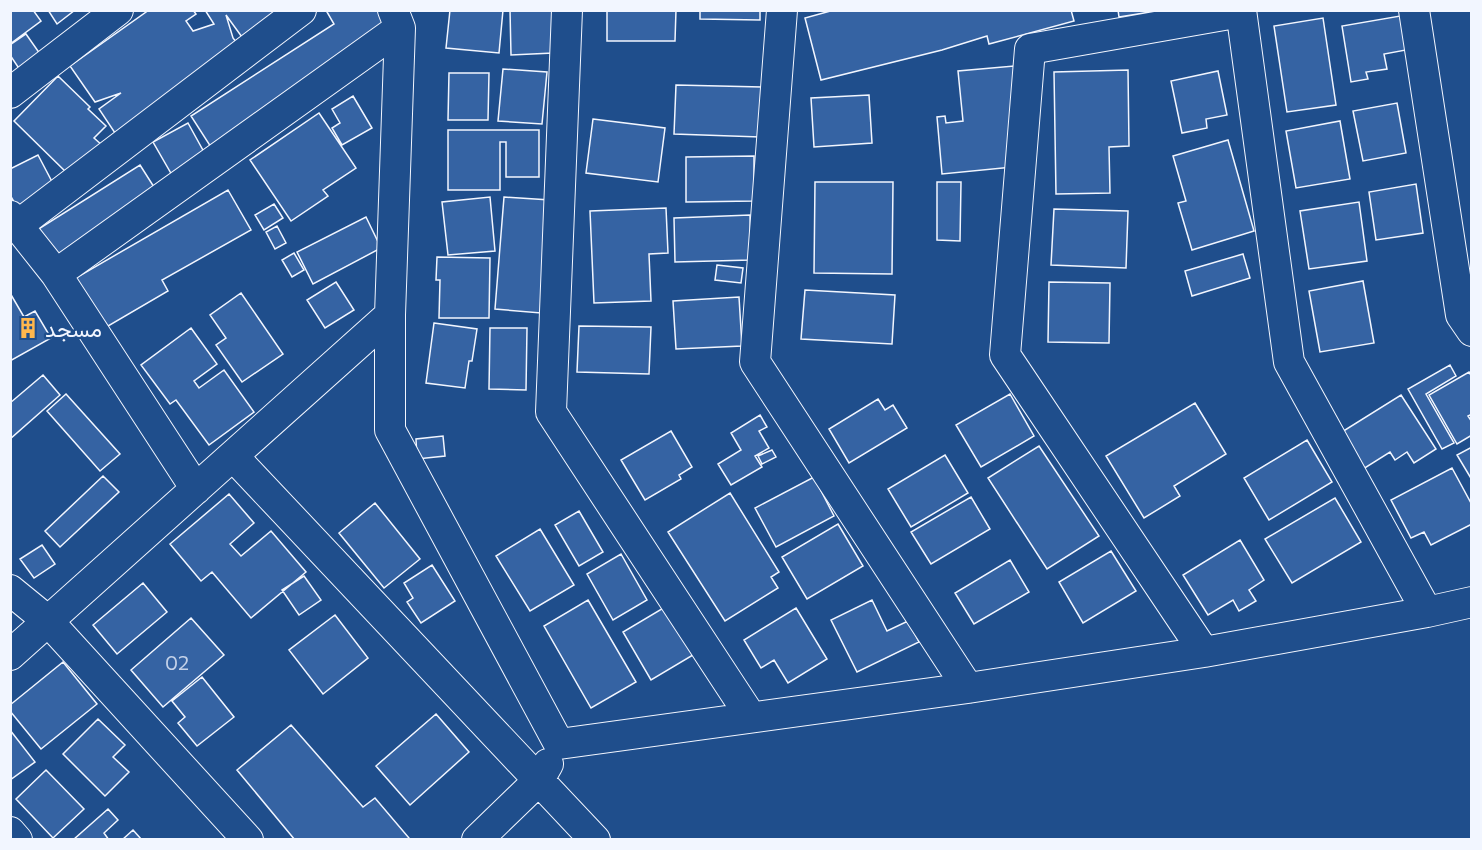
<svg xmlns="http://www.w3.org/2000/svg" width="1482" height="850" font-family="Commissioner,Vazirmatn,sans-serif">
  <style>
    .building { fill: #3563a3; stroke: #f2f6ff; stroke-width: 1.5 }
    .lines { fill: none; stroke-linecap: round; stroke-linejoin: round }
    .minor-casing { stroke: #f2f6ff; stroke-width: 32 }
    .minor { stroke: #1f4e8c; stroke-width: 30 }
    .labels { text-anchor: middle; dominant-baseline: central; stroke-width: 4.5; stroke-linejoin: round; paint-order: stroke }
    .number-label { font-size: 20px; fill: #c3d1e8 }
    .poi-label { font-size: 22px; fill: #f2f6ff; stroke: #1f4e8c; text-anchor: start }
  </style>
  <rect width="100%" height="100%" fill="#1f4e8c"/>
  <!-- building -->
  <path class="building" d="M 10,10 L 33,10 L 41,21 L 10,44 Z
    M 48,10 L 75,10 L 57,24 Z
    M 149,10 L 193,10 L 196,14 L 186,21 L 193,31 L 214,24 L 205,10 L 293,10 L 247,44 L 226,15 L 233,38 L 244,52 L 119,139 L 99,109 L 121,93 L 95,102 L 70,66 Z
    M 330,10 L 380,10 L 391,27 L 216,155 L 191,116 L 334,24 L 327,12 Z
    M 450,10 L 503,10 L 499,53 L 446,48 Z
    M 510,10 L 552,10 L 553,53 L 511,55 Z
    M 607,10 L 676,10 L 675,41 L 607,41 Z
    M 700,10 L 760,10 L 760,20 L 700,19 Z
    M 834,10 L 1071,10 L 1074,21 L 989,44 L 987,36 L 942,50 L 821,80 L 805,18 Z
    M 1118,10 L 1163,10 L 1119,17 Z
    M 1400,16 L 1406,50 L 1384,54 L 1387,69 L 1366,72 L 1368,79 L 1351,82 L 1342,26 Z
    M 1323,18 L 1336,105 L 1287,112 L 1274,26 Z
    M 26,34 L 45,61 L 24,76 L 10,55 L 10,45 Z
    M 1014,66 L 1023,166 L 942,174 L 937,117 L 945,116 L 946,123 L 963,121 L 958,71 Z
    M 503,69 L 547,72 L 542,124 L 498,121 Z
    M 1128,70 L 1129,146 L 1109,147 L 1110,193 L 1056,194 L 1054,72 Z
    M 1218,71 L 1227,115 L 1206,119 L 1207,128 L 1182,133 L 1171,81 Z
    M 449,73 L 489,73 L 488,120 L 448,120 Z
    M 58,76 L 90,107 L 88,109 L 106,126 L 94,138 L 103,146 L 69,175 L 14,121 Z
    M 676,85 L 762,87 L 760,137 L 674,134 Z
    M 869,95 L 872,143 L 814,147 L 811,98 Z
    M 353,96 L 372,128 L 342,145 L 332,128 L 340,123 L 332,109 Z
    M 1397,103 L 1406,153 L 1363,161 L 1353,111 Z
    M 319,113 L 356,168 L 323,190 L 328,196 L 291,221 L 250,160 Z
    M 593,119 L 665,128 L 658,182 L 586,173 Z
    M 1340,121 L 1350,179 L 1296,188 L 1286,131 Z
    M 188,123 L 210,163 L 176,182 L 153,142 Z
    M 448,130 L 539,130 L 539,177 L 506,177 L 506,142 L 500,142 L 500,190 L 448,190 Z
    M 1228,140 L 1254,231 L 1192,250 L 1178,203 L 1186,201 L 1173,156 Z
    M 38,155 L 59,195 L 21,214 L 10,195 L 10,169 Z
    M 754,156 L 754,201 L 686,202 L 686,157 Z
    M 140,165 L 161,198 L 50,268 L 29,235 Z
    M 815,182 L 893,182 L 892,274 L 814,273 Z
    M 937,182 L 961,182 L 960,241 L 937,240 Z
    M 1416,184 L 1423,233 L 1376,240 L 1369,192 Z
    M 228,190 L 251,230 L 162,280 L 168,291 L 103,329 L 74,279 Z
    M 490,197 L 495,251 L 448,255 L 442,202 Z
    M 504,197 L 550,200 L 541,313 L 495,309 Z
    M 1359,202 L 1367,261 L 1309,269 L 1300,211 Z
    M 274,204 L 283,218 L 264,230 L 255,215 Z
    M 666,208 L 668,253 L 649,254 L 651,301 L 594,303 L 590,211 Z
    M 1054,209 L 1128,211 L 1126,268 L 1051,265 Z
    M 750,215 L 751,260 L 675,262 L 674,218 Z
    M 366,217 L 381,248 L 313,284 L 297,252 Z
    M 277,226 L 286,243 L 275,249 L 266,232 Z
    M 294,253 L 304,270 L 292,277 L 282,260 Z
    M 1243,254 L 1250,278 L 1192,296 L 1185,271 Z
    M 437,257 L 490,258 L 489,318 L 439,318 L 440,280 L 436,280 Z
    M 717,265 L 743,268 L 741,283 L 715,280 Z
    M 1363,281 L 1374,343 L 1320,352 L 1309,291 Z
    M 336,282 L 354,310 L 325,328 L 307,300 Z
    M 1049,282 L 1110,283 L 1109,343 L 1048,342 Z
    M 805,290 L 895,295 L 892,344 L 801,339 Z
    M 10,293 L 24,317 L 35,311 L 51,338 L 10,361 Z
    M 241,293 L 283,354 L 242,382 L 216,345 L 226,338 L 210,315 Z
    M 739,297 L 742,346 L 676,349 L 673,301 Z
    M 434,323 L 477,329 L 472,361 L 469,361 L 465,388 L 426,383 Z
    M 579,326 L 651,327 L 649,374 L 577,372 Z
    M 191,328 L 217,364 L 194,381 L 199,388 L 224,370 L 254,412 L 209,445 L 176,400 L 170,404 L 141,365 Z
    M 490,328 L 527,328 L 526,390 L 489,389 Z
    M 1450,365 L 1456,376 L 1426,394 L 1454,443 L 1442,449 L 1408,389 Z
    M 1469,372 L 1472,377 L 1472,414 L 1468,416 L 1472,422 L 1472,435 L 1457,444 L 1429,395 Z
    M 43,375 L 60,395 L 10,439 L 10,403 Z
    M 66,394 L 120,454 L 100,471 L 47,411 Z
    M 1010,394 L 1034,436 L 981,467 L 956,425 Z
    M 1401,395 L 1436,449 L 1414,463 L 1407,452 L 1395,460 L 1390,452 L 1360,471 L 1337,435 Z
    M 878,399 L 885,410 L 893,405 L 907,428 L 849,463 L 829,429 Z
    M 1195,403 L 1226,454 L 1174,486 L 1180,496 L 1144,518 L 1106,456 Z
    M 760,415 L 767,427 L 759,431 L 769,448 L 755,456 L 762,467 L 731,485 L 718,464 L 741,450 L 731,433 Z
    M 671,431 L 692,467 L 679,475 L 681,479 L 645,500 L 621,460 Z
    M 443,436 L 445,456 L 417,459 L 416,439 Z
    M 1307,440 L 1332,482 L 1269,520 L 1244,478 Z
    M 1039,446 L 1099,536 L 1047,569 L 988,478 Z
    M 1472,447 L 1472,480 L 1457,455 Z
    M 772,450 L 776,457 L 762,464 L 758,456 Z
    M 945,455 L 968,493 L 911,527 L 888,489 Z
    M 1452,468 L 1472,505 L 1472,524 L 1431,545 L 1424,532 L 1411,538 L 1391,500 Z
    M 103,476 L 119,492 L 60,547 L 45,531 Z
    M 814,477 L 834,516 L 776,547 L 755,508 Z
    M 730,493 L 779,572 L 771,577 L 778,588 L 725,621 L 668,532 Z
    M 229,494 L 254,523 L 230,544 L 241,556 L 271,531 L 306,572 L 251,618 L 212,572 L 201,581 L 170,544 Z
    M 971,497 L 990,529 L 931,564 L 911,532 Z
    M 1335,498 L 1361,542 L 1292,583 L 1265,539 Z
    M 375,503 L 420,559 L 384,588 L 339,533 Z
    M 579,511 L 603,552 L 579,566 L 555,525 Z
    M 838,524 L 863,566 L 807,599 L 782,557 Z
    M 540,529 L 574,585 L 530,611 L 496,556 Z
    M 1240,540 L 1264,580 L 1249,590 L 1256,601 L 1239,611 L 1233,600 L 1208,615 L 1183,575 Z
    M 42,545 L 55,564 L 34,578 L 20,559 Z
    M 1111,551 L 1136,591 L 1083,623 L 1059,582 Z
    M 621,554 L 647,600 L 613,620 L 587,574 Z
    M 1010,560 L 1029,592 L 974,624 L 955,593 Z
    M 432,565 L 455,601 L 421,623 L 407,602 L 413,598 L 404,583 Z
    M 304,576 L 321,600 L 299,615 L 282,590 Z
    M 143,583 L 167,612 L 117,654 L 93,625 Z
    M 588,600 L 636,682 L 591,708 L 544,626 Z
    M 872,600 L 887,631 L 908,621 L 919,642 L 857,672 L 831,620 Z
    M 665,607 L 693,655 L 651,680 L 623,632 Z
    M 796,608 L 827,659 L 788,683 L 774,660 L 761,668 L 744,640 Z
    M 335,615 L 368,658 L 323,694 L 289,650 Z
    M 191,618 L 224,655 L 163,707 L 131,670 Z
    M 63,662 L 97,704 L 41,749 L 10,711 L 10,705 Z
    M 202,677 L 234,717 L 197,746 L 178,723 L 185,717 L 172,701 Z
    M 436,714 L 469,752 L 410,805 L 376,766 Z
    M 98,719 L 125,745 L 113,757 L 129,772 L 105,796 L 63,754 Z
    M 291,725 L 363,807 L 375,798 L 409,838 L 406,840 L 295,840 L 237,770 Z
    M 10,730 L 35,762 L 10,780 Z
    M 46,770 L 84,809 L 53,838 L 16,799 Z
    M 108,809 L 118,820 L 104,833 L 109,840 L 73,840 Z
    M 133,830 L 142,840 L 122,840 Z"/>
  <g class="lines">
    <defs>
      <path id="minor" d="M 393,10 L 400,28 L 390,315 L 390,430 L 559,744
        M 567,10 L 551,412 L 751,717
        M 782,10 L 755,362 L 968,688
        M 1241,10 L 1289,362 L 1427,612
        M 1414,10 L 1461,315 L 1472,331
        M 10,93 L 118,10
        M 10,216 L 56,274 L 196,489
        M 18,225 L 301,10
        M 56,274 L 400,28
        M 233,456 L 595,840
        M 10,590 L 48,621 L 248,840
        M 1204,652 L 1005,355 L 1030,49 L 1241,12
        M 10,655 L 390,315
        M 559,744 L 968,688 L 1204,652 L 1427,612 L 1472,602
        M 10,832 L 17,840
        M 477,840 L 539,780 L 548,764"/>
    </defs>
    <!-- minor casing -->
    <use href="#minor" class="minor-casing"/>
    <!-- minor -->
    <use href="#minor" class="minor"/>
  </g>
  <!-- icons -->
  <defs>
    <symbol id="building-bare" viewBox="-9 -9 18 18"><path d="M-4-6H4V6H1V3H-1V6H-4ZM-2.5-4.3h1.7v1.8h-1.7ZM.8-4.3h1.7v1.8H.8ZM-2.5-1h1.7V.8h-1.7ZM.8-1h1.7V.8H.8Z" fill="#ffb74d" stroke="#1f4e8c" stroke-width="2.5" paint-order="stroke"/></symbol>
  </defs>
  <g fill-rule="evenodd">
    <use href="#building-bare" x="13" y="313" width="30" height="30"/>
  </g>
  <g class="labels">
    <!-- number labels -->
    <g class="number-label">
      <text x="177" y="662">02</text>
    </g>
    <!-- poi labels -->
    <g class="poi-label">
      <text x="45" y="328">مسجد</text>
    </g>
  </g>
  <!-- border -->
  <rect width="1482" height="850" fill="none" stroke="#f2f6ff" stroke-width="24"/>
</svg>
